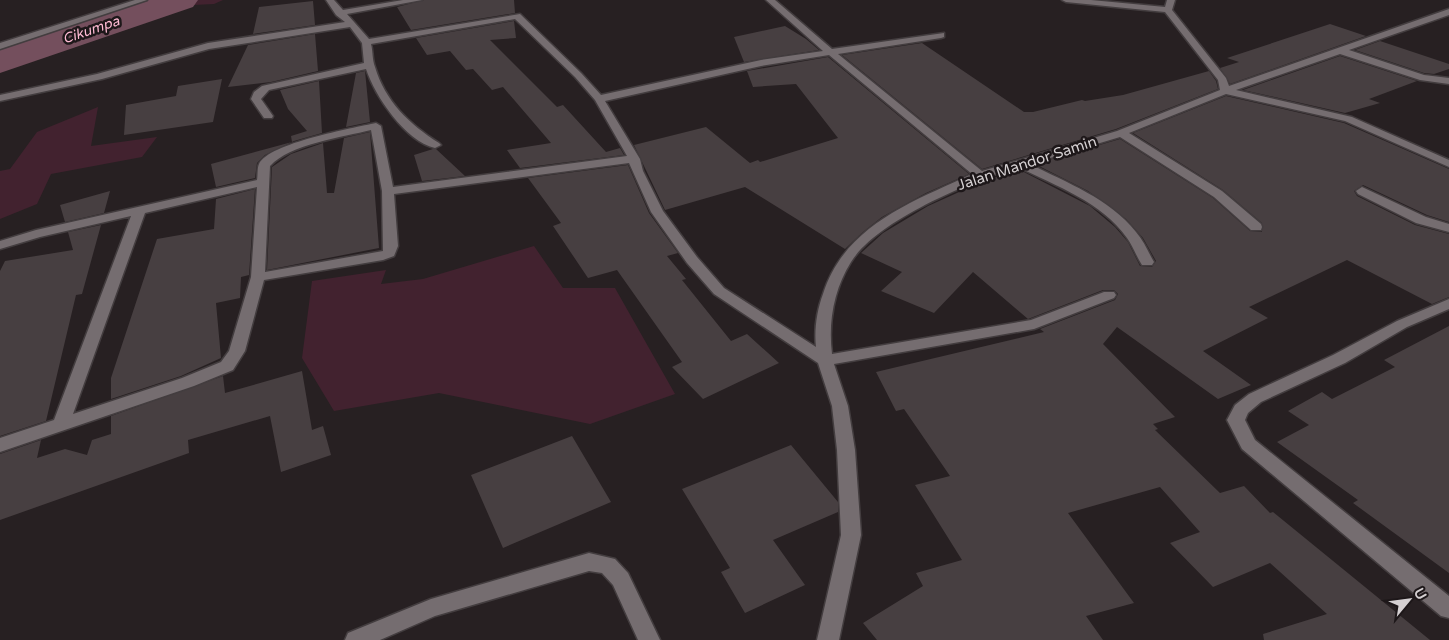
<svg xmlns="http://www.w3.org/2000/svg" width="1449" height="640" font-family="'Varela Round',sans-serif">
  <style>
    .green { fill: #42222f }
    .lines { fill: none; stroke-linecap: round; stroke-linejoin: round }
    .river { fill: #744f5d; fill-rule: evenodd }
    .building { fill: #473f41 }
    .minor-casing { stroke: #433d3f; stroke-width: 3 }
    .minor { fill: #756d70; fill-rule: evenodd }
    .labels { text-anchor: middle; dominant-baseline: central; stroke-width: 5; stroke-linejoin: round; paint-order: stroke }
    .far-water-label { font-size: 14px; font-style: italic; fill: #ffbbd4; stroke: #1d1719 }
    .street-label { font-size: 15px; fill: #d5d0d2; stroke: #1d1719 }
  </style>
  <rect width="100%" height="100%" fill="#272022"/>
  <!-- green -->
  <path class="green" d="M 158,0 L 223,0 L 214,4 L 172,6 L 0,68 L 0,50 Z
    M 98,107 L 91,146 L 157,137 L 142,157 L 51,174 L 37,204 L 0,219 L 0,171 L 10,169 L 37,132 Z
    M 534,246 L 563,288 L 615,288 L 675,394 L 590,424 L 439,393 L 334,411 L 302,358 L 312,281 L 386,270 L 381,284 L 423,279 Z"/>
  <g class="lines">
    <!-- river -->
    <path class="river" d="M 146,0 L 198,0 L 193,7 L 0,73 L 0,48 Z"/>
  </g>
  <!-- building -->
  <path class="building" d="M 424,0 L 514,0 L 515,13 L 411,30 L 397,7 Z
    M 313,1 L 315,25 L 253,34 L 259,7 Z
    M 514,21 L 516,38 L 490,40 L 557,107 L 563,105 L 606,152 L 620,148 L 624,155 L 520,168 L 507,150 L 551,143 L 503,87 L 492,90 L 473,69 L 466,70 L 450,51 L 427,55 L 416,38 Z
    M 1330,24 L 1366,36 L 1230,84 L 1220,68 L 1239,62 L 1227,58 Z
    M 785,26 L 806,39 L 819,50 L 744,62 L 734,37 Z
    M 315,34 L 318,71 L 271,82 L 228,87 L 248,45 Z
    M 1380,41 L 1449,64 L 1449,69 L 1434,74 L 1424,73 L 1355,50 Z
    M 922,43 L 1024,112 L 1033,112 L 1082,100 L 1085,101 L 1123,95 L 1209,71 L 1216,81 L 1218,89 L 1116,129 L 982,169 L 842,55 Z
    M 1340,56 L 1417,81 L 1369,99 L 1380,103 L 1345,113 L 1243,90 Z
    M 828,57 L 969,174 L 926,193 L 882,217 L 863,232 L 845,249 L 745,187 L 665,210 L 634,145 L 706,127 L 750,163 L 758,160 L 760,162 L 838,138 L 796,84 L 753,87 L 747,71 Z
    M 365,71 L 370,122 L 346,127 L 356,73 Z
    M 222,79 L 213,122 L 124,135 L 126,105 L 176,96 L 178,86 Z
    M 319,81 L 322,133 L 294,141 L 265,155 L 257,163 L 255,178 L 216,187 L 211,164 L 292,142 L 291,136 L 307,131 L 288,109 L 280,90 Z
    M 1226,96 L 1344,123 L 1449,169 L 1449,222 L 1427,215 L 1363,185 L 1354,191 L 1357,196 L 1415,225 L 1449,234 L 1449,297 L 1432,304 L 1347,260 L 1249,307 L 1268,318 L 1203,351 L 1251,385 L 1218,399 L 1117,327 L 1103,344 L 1175,417 L 1153,424 L 1158,429 L 1155,430 L 1220,493 L 1244,486 L 1270,513 L 1273,512 L 1430,640 L 1264,640 L 1263,634 L 1327,614 L 1270,563 L 1213,587 L 1170,543 L 1200,532 L 1160,487 L 1068,513 L 1134,603 L 1086,616 L 1103,640 L 877,640 L 863,623 L 923,586 L 916,573 L 962,560 L 915,485 L 950,476 L 904,409 L 896,411 L 876,372 L 1044,332 L 1040,329 L 1115,300 L 1118,294 L 1114,290 L 1103,290 L 1028,319 L 973,272 L 934,313 L 881,291 L 902,272 L 861,253 L 883,233 L 928,206 L 977,184 L 1018,169 L 1090,206 L 1115,227 L 1128,242 L 1140,266 L 1152,267 L 1156,261 L 1143,238 L 1126,219 L 1088,191 L 1035,164 L 1120,139 L 1213,198 L 1250,231 L 1262,232 L 1262,223 L 1223,190 L 1133,133 Z
    M 370,132 L 379,248 L 267,270 L 272,167 L 291,154 L 323,143 L 327,193 L 334,193 L 344,138 Z
    M 433,149 L 436,149 L 465,176 L 422,181 L 414,155 Z
    M 628,165 L 649,213 L 678,253 L 667,256 L 686,279 L 682,280 L 731,341 L 747,334 L 779,363 L 703,399 L 672,367 L 682,362 L 617,270 L 588,278 L 553,226 L 561,223 L 528,178 Z
    M 255,189 L 249,275 L 241,277 L 240,298 L 216,303 L 221,358 L 181,376 L 111,399 L 111,378 L 157,239 L 214,229 L 216,199 Z
    M 110,191 L 104,213 L 65,222 L 60,205 Z
    M 101,225 L 82,294 L 76,295 L 46,421 L 0,436 L 0,271 L 5,261 L 73,250 L 68,232 Z
    M 1449,326 L 1449,573 L 1353,503 L 1358,500 L 1277,442 L 1309,425 L 1288,411 L 1322,392 L 1332,399 L 1395,367 L 1384,360 Z
    M 302,371 L 312,430 L 323,426 L 331,455 L 281,472 L 270,416 L 188,440 L 189,453 L 0,520 L 0,454 L 41,440 L 37,458 L 65,449 L 87,455 L 92,440 L 111,434 L 111,416 L 223,376 L 225,393 Z
    M 572,436 L 611,502 L 503,548 L 471,475 Z
    M 791,445 L 838,502 L 838,512 L 773,540 L 805,585 L 745,613 L 721,572 L 730,568 L 682,489 Z"/>
  <g class="lines">
    <defs>
      <path id="minor" d="M 135,0 L 147,0 L 0,49 L 0,43 Z
        M 326,0 L 334,0 L 343,10 L 403,0 L 422,0 L 347,14 L 369,39 L 520,14 L 581,73 L 601,95 L 761,60 L 823,51 L 766,0 L 775,0 L 832,49 L 944,33 L 944,37 L 941,38 L 838,54 L 982,171 L 1117,131 L 1220,90 L 1218,80 L 1165,12 L 1066,2 L 1062,0 L 1091,0 L 1165,7 L 1167,0 L 1175,0 L 1172,10 L 1226,78 L 1229,86 L 1449,9 L 1449,15 L 1349,50 L 1424,75 L 1449,78 L 1449,84 L 1420,80 L 1340,54 L 1236,90 L 1352,117 L 1449,160 L 1449,167 L 1345,121 L 1226,94 L 1129,133 L 1222,191 L 1261,224 L 1262,227 L 1261,230 L 1251,230 L 1214,197 L 1120,137 L 1030,164 C 1067,183 1109,198 1136,232 C 1144,241 1148,252 1154,262 L 1152,265 L 1142,265 C 1136,256 1133,246 1127,238 C 1102,202 1056,186 1018,167 C 972,181 877,220 851,262 C 834,289 828,322 832,354 L 1031,320 L 1104,292 L 1114,292 L 1116,295 L 1114,298 L 1034,329 L 834,364 L 848,406 L 855,450 L 861,535 L 839,640 L 817,640 L 841,535 L 837,450 L 832,406 L 818,363 L 714,294 L 687,263 L 651,212 L 629,163 L 394,194 L 398,246 L 394,256 L 383,260 L 264,280 L 245,351 L 233,370 L 194,386 L 0,452 L 0,438 L 54,420 L 131,216 L 40,237 L 0,249 L 0,241 L 36,230 L 257,180 C 258,175 257,168 259,164 C 269,143 353,128 376,123 L 381,126 L 393,187 L 627,156 L 595,100 L 575,77 L 515,19 L 371,44 C 373,51 372,59 375,67 C 385,101 409,124 439,143 L 441,145 L 435,148 C 405,141 375,96 366,69 L 269,90 L 261,99 L 273,116 L 272,118 L 264,118 L 251,99 L 254,92 L 262,86 L 364,63 L 362,43 L 350,27 L 209,49 L 102,79 L 0,101 L 0,95 L 97,74 L 208,43 L 345,22 L 336,15 ZM 829,55 L 972,174 C 912,202 845,225 823,294 C 817,310 814,330 816,347 L 724,288 L 697,257 L 663,211 L 643,171 L 640,159 L 605,101 L 761,66 ZM 371,130 L 382,191 L 383,251 L 265,272 L 270,166 C 290,144 343,137 371,130 ZM 257,187 L 251,277 L 229,351 L 221,362 L 182,378 L 73,414 L 145,213 Z
        M 1362,187 L 1426,217 L 1449,224 L 1449,232 L 1416,223 L 1358,194 L 1356,191 Z
        M 1449,299 L 1449,309 L 1407,327 L 1345,363 L 1261,402 L 1248,413 L 1245,420 L 1255,440 L 1449,596 L 1449,618 L 1441,616 L 1242,449 L 1227,420 L 1235,405 L 1249,394 L 1333,355 L 1397,321 Z
        M 589,553 L 615,559 L 628,573 L 660,640 L 638,640 L 613,585 L 602,573 L 589,571 L 435,616 L 380,640 L 345,640 L 348,633 L 431,599 Z"/>
    </defs>
    <!-- minor casing -->
    <use href="#minor" class="minor-casing"/>
    <!-- minor -->
    <use href="#minor" class="minor"/>
  </g>
  <g class="labels">
    <!-- far-water labels -->
    <g class="far-water-label">
      <text transform="translate(91 30) rotate(-19)">Cikumpa</text>
    </g>
    <!-- street labels -->
    <g class="street-label">
      <text transform="translate(1027 163) rotate(-18)">Jalan Mandor Samin</text>
    </g>
  </g>
  <!-- north arrow -->
  <g transform="translate(1409 600) rotate(61)" stroke="#1d1719" stroke-width="4" paint-order="stroke">
  <path d="M0-4L9 19L0 12L-9 19Z" fill="#d5d0d2"/>
  <text y="-8" font-size="14" font-weight="bold" text-anchor="middle" fill="#d5d0d2">U</text>
  </g>
</svg>
